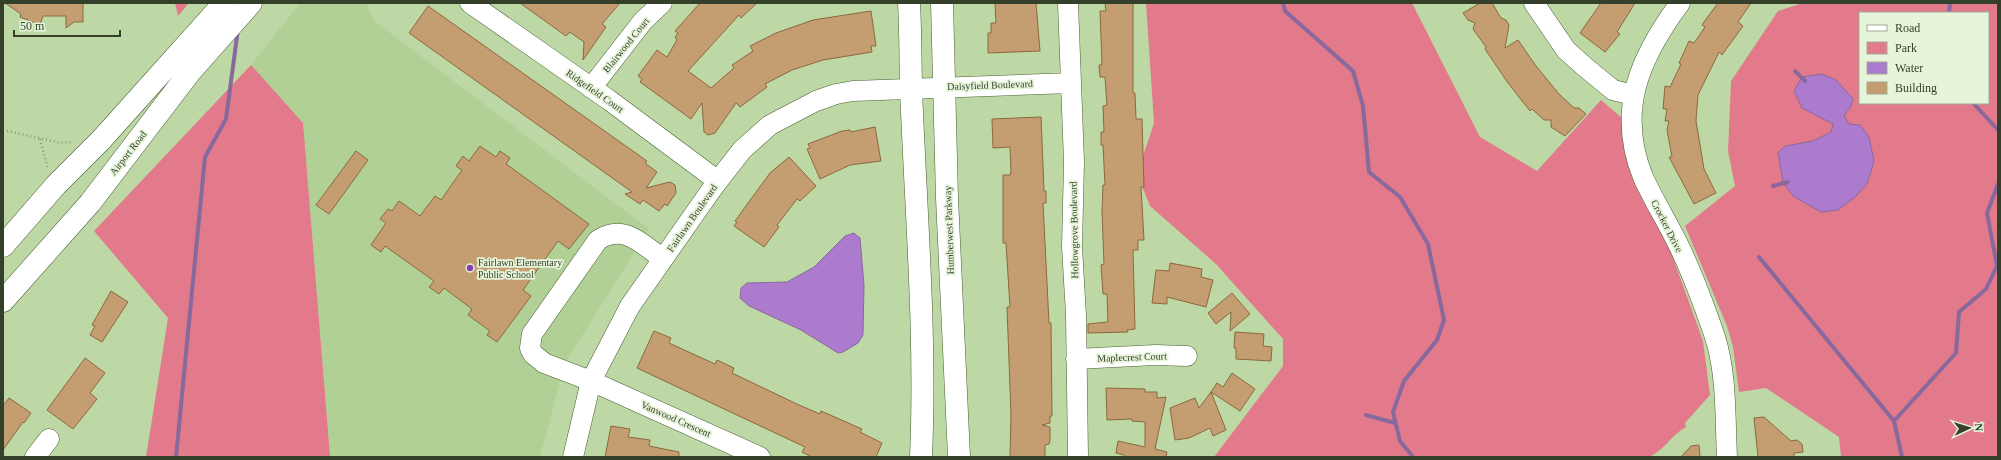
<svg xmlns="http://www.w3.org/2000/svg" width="2001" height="460" font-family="Georgia,serif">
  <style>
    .built { fill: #b1d096 }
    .green { fill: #e37a8b; fill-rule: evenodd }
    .water { fill: #ad7bce; stroke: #89699d }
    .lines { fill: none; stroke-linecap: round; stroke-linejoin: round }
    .stream { stroke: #89699d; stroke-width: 4 }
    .building { fill: #c49e71; stroke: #8b683d }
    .minor-casing { stroke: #475e31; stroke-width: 21 }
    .major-casing { stroke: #475e31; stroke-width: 23 }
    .path { stroke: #869a73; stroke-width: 2.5; stroke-dasharray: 1 3; stroke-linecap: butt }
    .minor { stroke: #fff; stroke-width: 20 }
    .major { stroke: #fff; stroke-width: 22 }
    .poi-dot { fill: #873eb0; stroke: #e6f4da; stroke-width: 1.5 }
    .labels { text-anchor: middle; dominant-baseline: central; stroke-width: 3.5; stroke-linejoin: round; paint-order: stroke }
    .street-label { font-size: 10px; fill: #35402b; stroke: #e6f4da }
    .poi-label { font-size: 10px; fill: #35402b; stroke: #e6f4da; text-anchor: start }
  </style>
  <rect width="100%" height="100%" fill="#bdd8a5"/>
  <!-- built -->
  <path class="built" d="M 300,3 L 367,3 L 373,20 L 649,229 L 565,363 L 540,457 L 330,456 L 318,307 L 251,65 Z"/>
  <!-- green -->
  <path class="green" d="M 175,3 L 189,3 L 178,16 Z
    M 1146,3 L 1412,3 L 1480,137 L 1537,171 L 1601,100 L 1623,119 L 1703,341 L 1710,395 L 1685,423 L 1686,427 C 1670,436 1666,449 1649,457 L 1214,457 L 1283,366 L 1283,339 L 1216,264 L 1150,206 L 1137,174 L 1154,123 Z
    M 1803,3 L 1998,3 L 1998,457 L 1841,457 L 1839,437 L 1766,388 L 1739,392 L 1733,347 L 1727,326 L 1685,226 L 1735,186 L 1728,151 L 1731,81 L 1778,11 ZM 1860,13 L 1988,13 L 1988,103 L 1860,103 Z
    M 251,65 L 303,123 L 330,456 L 332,457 L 146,457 L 168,318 L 94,231 Z"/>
  <!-- water -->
  <path class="water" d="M 1822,74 L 1836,80 L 1853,99 L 1851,107 L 1844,115 L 1849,124 L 1860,125 L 1869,137 L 1874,161 L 1867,184 L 1855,197 L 1838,210 L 1821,212 L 1793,196 L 1783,182 L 1778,152 L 1786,146 L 1813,141 L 1831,132 L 1833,124 L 1802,108 L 1794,91 L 1802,77 Z
    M 854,233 L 860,238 L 864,285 L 863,335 L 858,343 L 843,352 L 838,353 L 801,330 L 749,306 L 740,298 L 741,288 L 747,283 L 787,282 L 814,267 L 845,236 Z"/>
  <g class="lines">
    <!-- stream -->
    <path class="stream" d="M 1283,3 L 1285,11 L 1353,71 L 1363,106 L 1369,172 L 1400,197 L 1428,244 L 1444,320 L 1437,340 L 1404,381 L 1393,412 L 1400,441 L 1413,457
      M 1949,13 L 1950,3
      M 1795,71 L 1805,81
      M 1973,103 L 1998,130
      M 1773,186 L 1788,182
      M 1759,257 L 1894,421 L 1902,457
      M 1366,415 L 1395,423
      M 1894,421 L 1956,353 L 1959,312 L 1986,289 L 1997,266 L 1987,213 L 1998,184
      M 176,457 L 205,157 L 226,119 L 238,29"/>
  </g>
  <!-- building -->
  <path class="building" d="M 5,3 L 83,3 L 83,22 L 74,22 L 66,28 L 66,16 L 43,16 L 40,25 L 20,17 L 21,14 Z
    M 520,3 L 620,3 L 602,24 L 606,27 L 583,60 L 584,42 L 570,32 L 566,36 Z
    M 700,3 L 757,3 L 741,18 L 739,15 L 688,71 L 711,88 L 734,68 L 732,65 L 753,51 L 750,46 L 776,33 L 813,20 L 871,11 L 876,46 L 871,46 L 872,52 L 823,60 L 792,70 L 765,84 L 767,87 L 740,107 L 736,103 L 715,133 L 708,135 L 704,132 L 702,103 L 691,119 L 640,82 L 642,79 L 638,76 L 657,50 L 667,57 L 677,40 L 675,37 L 678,33 L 675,31 Z
    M 995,3 L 1036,3 L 1040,51 L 988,53 L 988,33 L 991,33 L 991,23 L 996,23 Z
    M 1105,3 L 1133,3 L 1133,93 L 1135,93 L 1136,119 L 1142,119 L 1144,187 L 1141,187 L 1144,240 L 1138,240 L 1138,250 L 1133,250 L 1135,329 L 1127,330 L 1128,332 L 1088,333 L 1088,324 L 1108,322 L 1107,294 L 1103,294 L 1101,265 L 1104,264 L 1102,211 L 1103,185 L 1105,185 L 1103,145 L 1101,145 L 1101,132 L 1104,132 L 1103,106 L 1107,105 L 1105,77 L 1100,77 L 1099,65 L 1102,65 L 1100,11 L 1106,11 Z
    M 1480,3 L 1492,3 L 1501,18 L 1506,20 L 1509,25 L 1505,48 L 1518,40 L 1536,66 L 1559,94 L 1574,108 L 1579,108 L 1586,114 L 1565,136 L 1551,127 L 1551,120 L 1544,120 L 1532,109 L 1530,111 L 1508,83 L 1485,49 L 1486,47 L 1473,29 L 1475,23 L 1468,20 L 1463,13 Z
    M 1601,3 L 1635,3 L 1617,32 L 1620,34 L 1605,52 L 1580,33 Z
    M 1718,3 L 1751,3 L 1738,22 L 1743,26 L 1722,55 L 1719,52 L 1698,95 L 1696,121 L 1704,169 L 1716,193 L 1694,204 L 1669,157 L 1672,157 L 1667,130 L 1669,121 L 1665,121 L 1667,109 L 1663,109 L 1665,86 L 1670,87 L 1681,64 L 1679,63 L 1689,41 L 1694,43 L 1705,27 L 1702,25 L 1704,22 Z
    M 428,6 L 647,161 L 645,163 L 657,172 L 646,188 L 670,182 L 675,185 L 676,193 L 667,206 L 665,204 L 659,211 L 643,200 L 640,204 L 625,194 L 632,192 L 409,33 Z
    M 1041,117 L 1044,191 L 1046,191 L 1046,203 L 1043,203 L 1049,323 L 1051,323 L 1052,416 L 1050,416 L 1050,423 L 1042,425 L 1050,427 L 1050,440 L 1049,444 L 1045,445 L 1045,457 L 1010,457 L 1011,415 L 1007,307 L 1010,307 L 1006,243 L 1003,243 L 1003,175 L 1010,175 L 1011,171 L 1010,147 L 993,148 L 992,119 Z
    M 875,127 L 881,161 L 850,165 L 820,179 L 807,149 L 810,148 L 808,144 L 842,131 L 850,130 L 851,132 Z
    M 480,146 L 496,157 L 500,151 L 510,158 L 506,164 L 589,224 L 569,249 L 558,241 L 523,290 L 531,296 L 497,342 L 487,335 L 490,331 L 468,315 L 472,309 L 444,288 L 439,294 L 429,287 L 434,281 L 385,246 L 381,252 L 371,245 L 386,223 L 380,219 L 388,209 L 392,211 L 399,201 L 420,216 L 435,196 L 441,200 L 462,170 L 456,166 L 463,156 L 469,161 Z
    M 356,151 L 368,160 L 329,214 L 316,205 Z
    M 789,157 L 816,186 L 800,201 L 797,199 L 777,225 L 779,227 L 764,247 L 734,226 L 737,222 L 735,221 L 770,173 Z
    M 1170,263 L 1202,269 L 1201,277 L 1213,280 L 1206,307 L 1167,297 L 1167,304 L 1152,303 L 1156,270 L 1169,271 Z
    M 111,291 L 128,302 L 102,342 L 90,335 L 95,326 L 92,325 Z
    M 1232,293 L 1250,314 L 1230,331 L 1231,312 L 1216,324 L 1208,313 Z
    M 654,331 L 671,338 L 669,343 L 693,354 L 715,364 L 717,360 L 734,368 L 732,373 L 799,405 L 820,414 L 821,411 L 862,429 L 860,432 L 882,443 L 876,457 L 812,457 L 802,452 L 805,447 L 637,368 Z
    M 1235,332 L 1264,334 L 1263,346 L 1272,347 L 1271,361 L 1236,359 L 1236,348 L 1234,348 Z
    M 85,358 L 105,373 L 90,393 L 97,399 L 73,429 L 47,410 Z
    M 1232,373 L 1255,389 L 1240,411 L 1211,392 L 1217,383 L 1223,387 Z
    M 1106,388 L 1145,389 L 1145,392 L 1157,392 L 1157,398 L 1166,397 L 1155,449 L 1167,452 L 1166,457 L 1124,457 L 1124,455 L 1116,453 L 1118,441 L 1145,447 L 1145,422 L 1132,421 L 1132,419 L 1107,420 Z
    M 1211,392 L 1226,430 L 1213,436 L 1210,428 L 1189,438 L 1175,440 L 1170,408 L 1195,398 L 1199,408 Z
    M 9,398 L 31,413 L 24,423 L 23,422 L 3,450 L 3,406 Z
    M 1764,417 L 1791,441 L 1797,440 L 1802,444 L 1803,452 L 1794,453 L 1794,457 L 1758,457 L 1754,418 Z
    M 611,426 L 630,429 L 628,437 L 650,440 L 649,446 L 679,452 L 679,457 L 605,457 Z
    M 1699,445 L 1700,457 L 1681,457 L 1691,446 Z"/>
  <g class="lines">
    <defs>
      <path id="minor" d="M 470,3 L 609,100 L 718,181
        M 1068,3 L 1074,162 L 1072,247 L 1076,315 L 1078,457
        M 1534,3 L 1566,50 L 1585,67 L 1613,90 L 1633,95
        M 1680,3 C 1640,57 1616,110 1643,177 C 1653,199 1666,220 1677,242 C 1692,272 1704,305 1715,337 C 1727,375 1725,418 1727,457
        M 591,88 L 643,21 L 662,3
        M 663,259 C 642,244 624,223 598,240 L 532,334 L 530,348 L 533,354 L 544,363 L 591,381 L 760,457
        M 1076,359 L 1155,355 L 1187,356
        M 35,457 L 49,439
        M 573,457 L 591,381 L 630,306 L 714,186 L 742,150 L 770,125 L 816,101 L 836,94 L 853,91 L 1070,83"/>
      <path id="major" d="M 909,3 C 911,39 910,76 912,112 C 917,227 926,342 921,457
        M 942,3 L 947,198 L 959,457
        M 3,246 L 56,185 L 101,140 L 224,3
        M 3,301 L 90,203 L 190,72 L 251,3"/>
    </defs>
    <!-- minor casing -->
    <use href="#minor" class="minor-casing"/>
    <!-- major casing -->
    <use href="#major" class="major-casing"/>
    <!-- path -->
    <path class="path" d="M 194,3 L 195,6
      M 3,130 L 61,143 L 73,142
      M 40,139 L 48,169"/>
    <!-- minor -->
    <use href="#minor" class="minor"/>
    <!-- major -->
    <use href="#major" class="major"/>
  </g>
  <!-- markers -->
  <circle class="poi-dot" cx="470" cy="268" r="4"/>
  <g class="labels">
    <!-- street labels -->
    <g class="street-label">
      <text transform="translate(626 45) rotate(-51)">Blairwood Court</text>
      <text transform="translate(990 85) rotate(-2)">Daisyfield Boulevard</text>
      <text transform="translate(595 91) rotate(35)">Ridgefield Court</text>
      <text transform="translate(128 153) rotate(-52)">Airport Road</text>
      <text transform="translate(692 218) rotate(-55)">Fairlawn Boulevard</text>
      <text transform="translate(1667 226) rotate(63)">Crocker Drive</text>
      <text transform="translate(949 230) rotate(-92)">Humberwest Parkway</text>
      <text transform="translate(1074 230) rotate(-91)">Hollowgrove Boulevard</text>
      <text transform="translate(1132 357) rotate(-2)">Maplecrest Court</text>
      <text transform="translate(676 419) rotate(24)">Vanwood Crescent</text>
    </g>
    <!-- poi labels -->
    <g class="poi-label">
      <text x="478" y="262">Fairlawn Elementary<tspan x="478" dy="12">Public School</tspan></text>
    </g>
  </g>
  <!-- border -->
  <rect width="2001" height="460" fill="none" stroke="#35402b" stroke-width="8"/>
  <!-- legend -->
  <rect x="1859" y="12" width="130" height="92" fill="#e6f4da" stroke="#9fac94"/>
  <rect x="1867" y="25" width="20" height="6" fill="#ffffff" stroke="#9fac94"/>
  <text x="1895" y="32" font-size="12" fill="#35402b">Road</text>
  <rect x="1867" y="42" width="20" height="12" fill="#e37a8b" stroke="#9fac94"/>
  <text x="1895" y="52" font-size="12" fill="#35402b">Park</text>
  <rect x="1867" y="62" width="20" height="12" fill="#ad7bce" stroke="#9fac94"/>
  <text x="1895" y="72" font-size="12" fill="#35402b">Water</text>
  <rect x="1867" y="82" width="20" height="12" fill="#c49e71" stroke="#9fac94"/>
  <text x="1895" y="92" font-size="12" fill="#35402b">Building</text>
  <!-- north arrow -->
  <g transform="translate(1969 428) rotate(86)" stroke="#e6f4da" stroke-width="3" paint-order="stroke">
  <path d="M0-3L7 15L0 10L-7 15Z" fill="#35402b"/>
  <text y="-6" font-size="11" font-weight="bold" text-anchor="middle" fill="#35402b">N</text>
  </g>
  <!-- scale -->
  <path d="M14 30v6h106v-6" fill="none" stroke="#35402b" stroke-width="2"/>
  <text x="20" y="30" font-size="12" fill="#35402b" stroke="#e6f4da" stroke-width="3" paint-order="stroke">50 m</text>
</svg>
